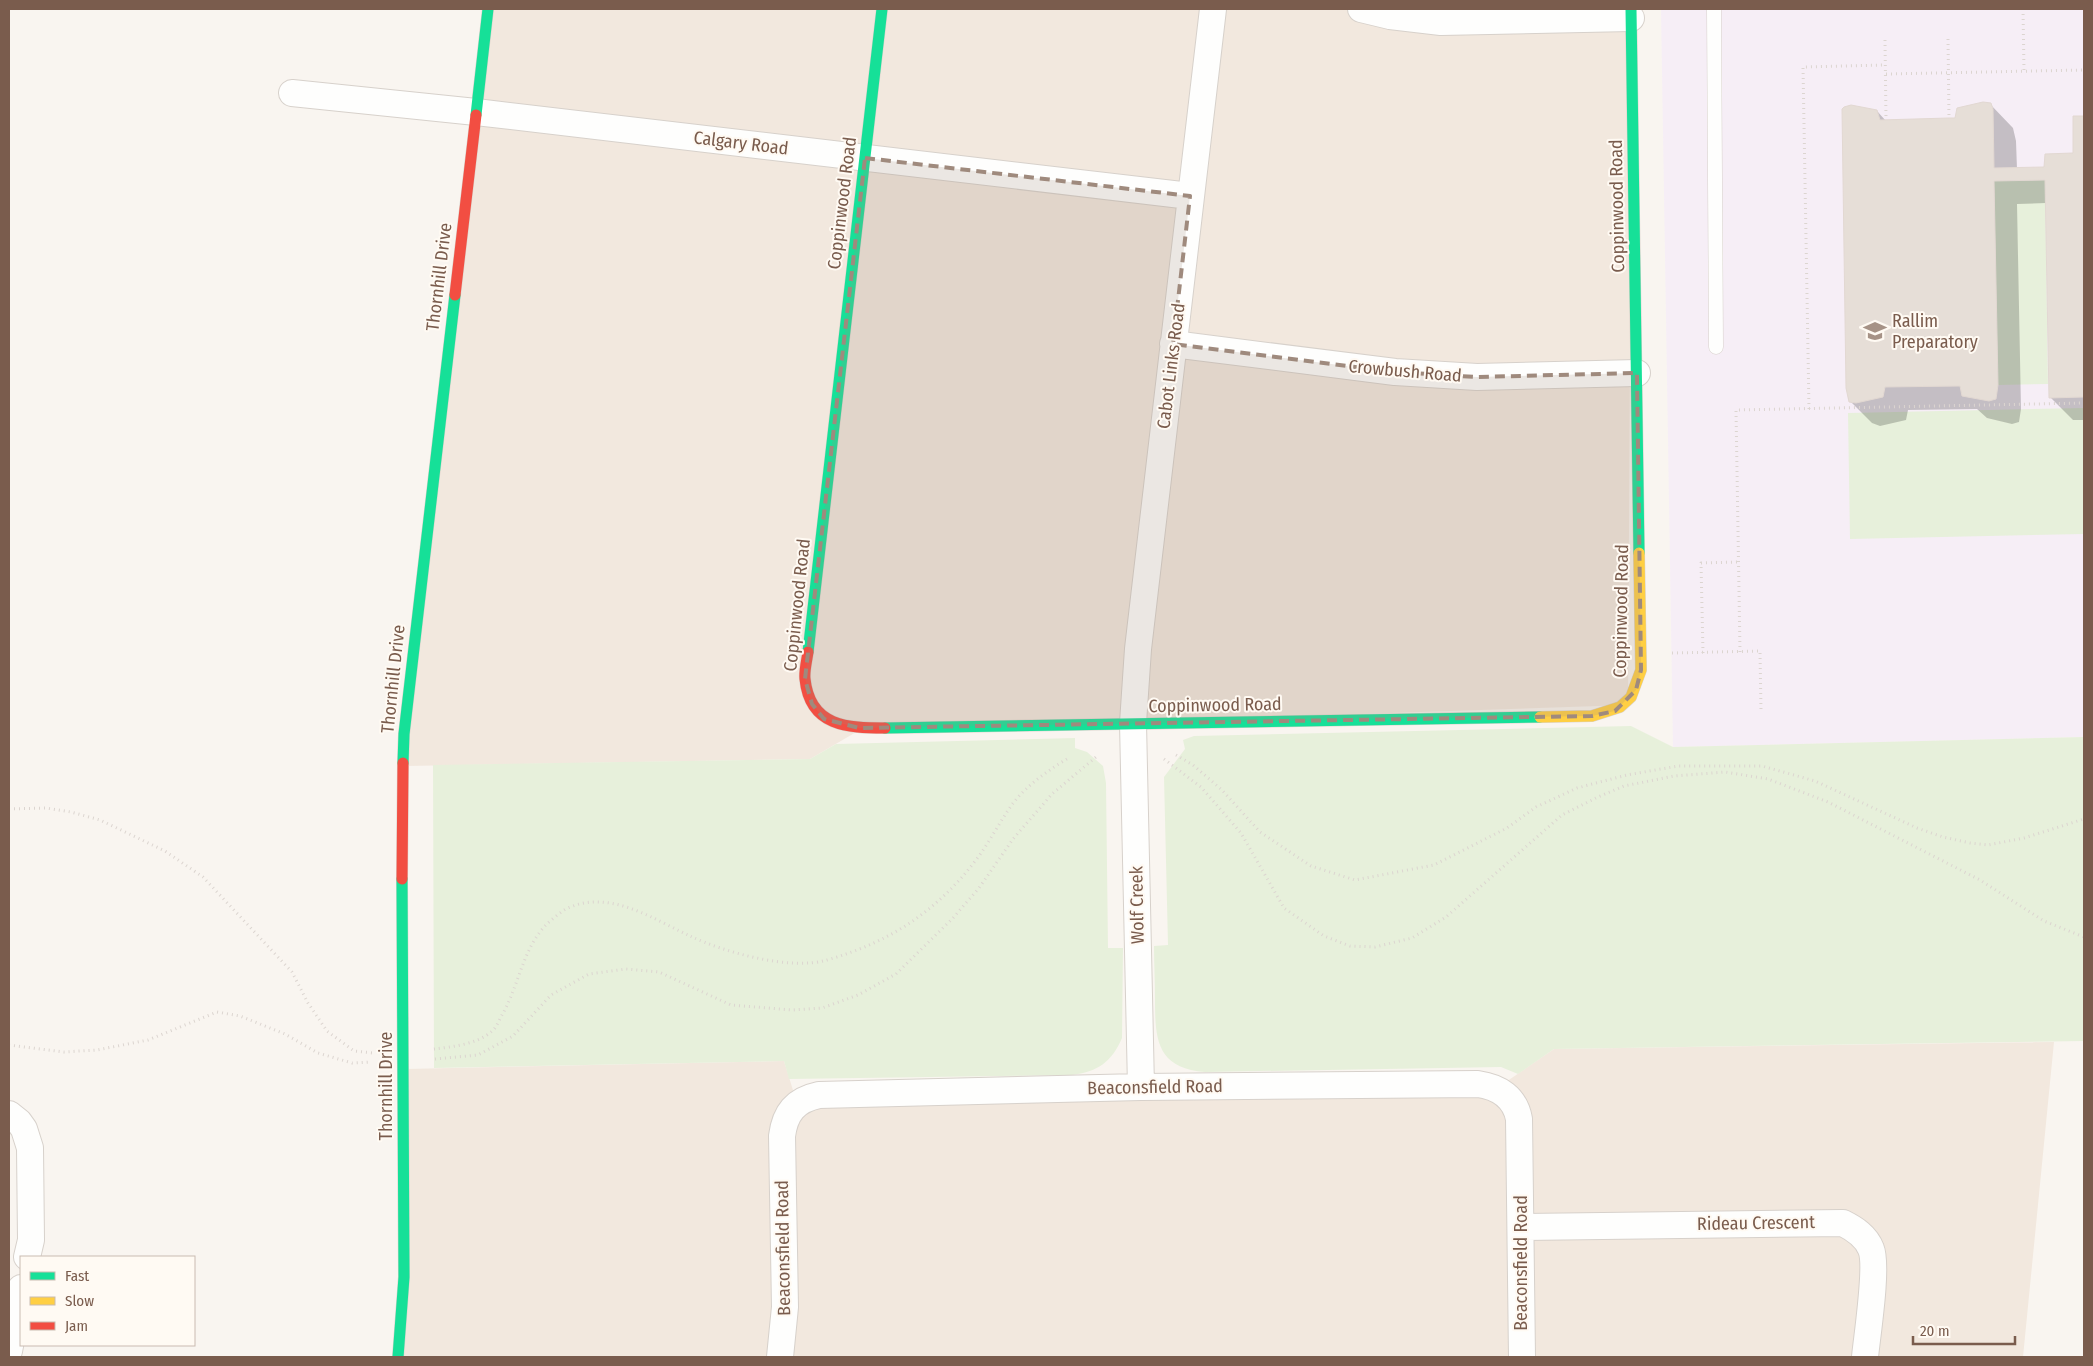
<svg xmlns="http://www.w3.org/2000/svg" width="2093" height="1366" font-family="'Fira Sans Condensed',sans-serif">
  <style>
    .residential { fill: #f2e8de }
    .education { fill: #f6eef6 }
    .green { fill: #e7f0db }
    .shadow { fill: #0003 }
    .building { fill: #e6ded7; stroke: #e2d8d2 }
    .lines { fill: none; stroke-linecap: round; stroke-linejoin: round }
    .lane-casing { stroke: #d7d1cb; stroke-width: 15 }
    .street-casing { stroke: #d7d1cb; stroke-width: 28 }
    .fast-casing { stroke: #d9d2cb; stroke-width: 12 }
    .slow-casing { stroke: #d9d2cb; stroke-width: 12 }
    .jam-casing { stroke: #d9d2cb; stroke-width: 12 }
    .path { stroke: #dcd5d0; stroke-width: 3; stroke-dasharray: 1 4; stroke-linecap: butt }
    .lane { stroke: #fefefd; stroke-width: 14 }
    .street { stroke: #fefefd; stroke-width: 26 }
    .fast { stroke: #16e098; stroke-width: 11 }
    .slow { stroke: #ffcf43; stroke-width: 11 }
    .jam { stroke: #f24e42; stroke-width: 11 }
    .marked { fill: #9f8a7d; fill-opacity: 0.2; stroke: #9f8a7d; stroke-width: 4; stroke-dasharray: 10 6; stroke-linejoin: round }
    .labels { text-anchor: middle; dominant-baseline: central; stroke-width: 4; stroke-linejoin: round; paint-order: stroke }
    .street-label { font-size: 18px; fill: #7a5c4d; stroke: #fffaf3 }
    .poi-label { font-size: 18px; fill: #7a5c4d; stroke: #fffaf3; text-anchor: start }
  </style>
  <rect width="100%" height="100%" fill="#f9f5f0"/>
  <!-- residential -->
  <path class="residential" d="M 491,9 L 1632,9 L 1628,705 L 858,731 L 810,759 L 405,766 Z
    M 2054,1042 L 2023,1357 L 400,1357 L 406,1069 L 784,1061 L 796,1100 L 1500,1086 L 1554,1049 Z"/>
  <!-- education -->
  <path class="education" d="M 1661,9 L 2084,9 L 2084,737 L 1673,747 Z"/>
  <!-- green -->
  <path class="green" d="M 2045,180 L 2048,384 L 1998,385 L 1994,181 Z
    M 2084,408 L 2084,534 L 1850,539 L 1848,413 Z
    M 1631,726 L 1673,747 L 2084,737 L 2084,1041 L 1554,1049 L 1518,1074 L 1501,1067 L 1205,1072 C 1157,1068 1155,1040 1155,1000 C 1155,982 1154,964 1154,946 L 1168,945 L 1164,777 L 1185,749 L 1183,740 L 1194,736 Z
    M 1075,738 L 1075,748 L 1087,752 L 1103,766 L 1106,783 L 1108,948 L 1123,948 L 1122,1038 C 1112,1062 1097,1072 1072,1075 L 789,1079 L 784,1061 L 434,1068 L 433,765 L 810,759 L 836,744 Z"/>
  <!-- shadow -->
  <path class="shadow" d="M 1990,104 L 2013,128 L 2016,141 L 2017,169 L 2046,168 L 2074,154 L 2074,117 L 2084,117 L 2084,420 L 2073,420 L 2050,397 L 2046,203 L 2017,204 L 2021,409 L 2019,422 L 2012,424 L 1987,418 L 1977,409 L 1908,410 L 1906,420 L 1880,426 L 1872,423 L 1848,399 L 1843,121 L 1877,111 L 1886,121 L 1956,119 Z"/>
  <!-- building -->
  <path class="building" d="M 1983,102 L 1991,103 L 1993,109 L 1994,168 L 2044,167 L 2045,154 L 2073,153 L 2073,116 L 2084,116 L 2084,397 L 2049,398 L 2045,180 L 1994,181 L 1998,385 L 1996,399 L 1989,401 L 1962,396 L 1960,386 L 1885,387 L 1883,397 L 1856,403 L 1849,402 L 1846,388 L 1842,109 L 1844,107 L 1851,105 L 1877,110 L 1880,120 L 1949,118 L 1955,118 L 1957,108 Z"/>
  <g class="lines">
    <defs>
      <path id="lane" d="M 1714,9 L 1716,347"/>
      <path id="street" d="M 1361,9 L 1390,16 L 1441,22 L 1631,18
        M 292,93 L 476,112 L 1190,196
        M 1173,344 L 1395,372 L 1477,377 L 1637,373
        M 1141,1087 L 1133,723 L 1138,649 L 1213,9
        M 9,1114 L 19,1122 L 24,1129 L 30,1148 L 31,1240 L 27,1257
        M 1521,1227 L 1843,1223 C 1855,1229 1866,1236 1871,1249 C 1878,1266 1867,1336 1865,1357
        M 9,1351 L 21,1288
        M 780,1357 L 785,1307 L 782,1136 C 785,1113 795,1100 819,1095 L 1141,1087 L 1478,1084 C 1499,1087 1515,1097 1519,1119 L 1522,1357"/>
      <path id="fast" d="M 1631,9 L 1639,553
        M 476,115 L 488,9
        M 808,652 L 882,9
        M 885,728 L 1540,717
        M 403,763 L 404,734 L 455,295
        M 398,1357 L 404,1277 L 402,879"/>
      <path id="slow" d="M 1540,717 L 1592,716 L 1620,707 L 1631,697 L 1641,670 L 1639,553"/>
      <path id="jam" d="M 455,295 L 476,115
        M 808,652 C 807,660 804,671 805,679 C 810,727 848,728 885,728
        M 402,879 L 403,763"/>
    </defs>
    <!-- lane casing -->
    <use href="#lane" class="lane-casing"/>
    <!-- street casing -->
    <use href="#street" class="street-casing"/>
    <!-- fast casing -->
    <use href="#fast" class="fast-casing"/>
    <!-- slow casing -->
    <use href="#slow" class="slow-casing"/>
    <!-- jam casing -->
    <use href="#jam" class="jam-casing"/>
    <!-- path -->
    <path class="path" d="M 2023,9 L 2024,71
      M 1948,39 L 1949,118
      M 1885,40 L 1886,120
      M 1886,74 L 2084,70
      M 1809,409 L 1803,67 L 1885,65
      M 1740,652 L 1736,410 L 2084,403
      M 1672,653 L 1760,651 L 1761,712
      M 1703,653 L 1701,563 L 1738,562
      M 1176,755 L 1193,765 L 1222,790 L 1260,832 L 1311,866 L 1355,880 L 1434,865 L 1507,828 L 1536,807 L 1577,788 L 1627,775 L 1678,766 L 1762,766 L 1815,781 L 1917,828 L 1943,837 L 1970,843 L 1988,845 L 2024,838 L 2084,819
      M 1164,759 L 1201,787 L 1241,833 L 1284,908 L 1324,936 L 1350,946 L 1375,947 L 1412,938 L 1446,917 L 1562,815 L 1598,797 L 1624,786 L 1674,776 L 1725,772 L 1768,779 L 1828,802 L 1980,880 L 2044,921 L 2084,937
      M 9,809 L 46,808 L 71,812 L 100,820 L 165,851 L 203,877 L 292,972 L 308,1003 L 327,1031 L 354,1051 L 373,1053
      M 9,1045 L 64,1052 L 97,1050 L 148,1040 L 217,1012 L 240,1016 L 285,1034 L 318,1053 L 352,1063 L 371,1062
      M 434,1049 C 452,1047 477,1044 491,1032 C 496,1029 499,1020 502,1015 C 521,982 523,941 555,917 C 559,914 563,910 568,908 C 610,889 653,919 690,936 C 724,952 790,971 827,960 C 890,942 936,912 976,860 C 989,843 999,823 1011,806 C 1026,785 1049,770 1070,757
      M 435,1059 L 478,1055 L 513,1036 L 551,995 L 589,974 L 626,969 L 659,972 L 731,1005 L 792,1010 L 822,1008 L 858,995 L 896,974 L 953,918 L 979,888 L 1013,839 L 1052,794 L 1096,757"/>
    <!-- lane -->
    <use href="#lane" class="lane"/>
    <!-- street -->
    <use href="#street" class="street"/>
    <!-- fast -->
    <use href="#fast" class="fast"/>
    <!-- slow -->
    <use href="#slow" class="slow"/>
    <!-- jam -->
    <use href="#jam" class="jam"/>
  </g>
  <!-- marked area -->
  <path class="marked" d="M 865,158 L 1190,196 L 1173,344 L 1395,372 L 1477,377 L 1637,373 L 1641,670 L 1636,690 L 1615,711 L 1592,716 L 859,728 L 824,719 L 812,704 L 805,679 Z"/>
  <!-- icons -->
  <defs>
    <symbol id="school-bare" viewBox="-9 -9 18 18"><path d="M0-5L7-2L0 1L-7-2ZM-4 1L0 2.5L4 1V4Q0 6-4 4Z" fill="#a69286" stroke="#fffaf3" stroke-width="2.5" paint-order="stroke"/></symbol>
  </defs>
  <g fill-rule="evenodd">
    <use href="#school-bare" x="1859" y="315" width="32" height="32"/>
  </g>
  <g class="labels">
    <!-- street labels -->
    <g class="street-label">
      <text transform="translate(741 143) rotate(7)">Calgary Road</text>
      <text transform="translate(842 203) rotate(-83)">Coppinwood Road</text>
      <text transform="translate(1617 206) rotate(-91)">Coppinwood Road</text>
      <text transform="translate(439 277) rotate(-83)">Thornhill Drive</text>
      <text transform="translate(1171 366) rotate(-83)">Cabot Links Road</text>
      <text transform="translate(1405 371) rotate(5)">Crowbush Road</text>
      <text transform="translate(797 605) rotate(-84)">Coppinwood Road</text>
      <text transform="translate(1621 611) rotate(-89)">Coppinwood Road</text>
      <text transform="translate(393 679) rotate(-84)">Thornhill Drive</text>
      <text transform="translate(1215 705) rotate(-1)">Coppinwood Road</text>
      <text transform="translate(1137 905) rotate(-91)">Wolf Creek</text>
      <text transform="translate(386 1086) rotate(-90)">Thornhill Drive</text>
      <text transform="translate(1155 1087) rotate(-1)">Beaconsfield Road</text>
      <text transform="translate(1756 1223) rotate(-1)">Rideau Crescent</text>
      <text transform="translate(783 1248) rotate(-91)">Beaconsfield Road</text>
      <text transform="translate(1521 1263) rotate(-90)">Beaconsfield Road</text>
    </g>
    <!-- poi labels -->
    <g class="poi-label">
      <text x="1892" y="321">Rallim<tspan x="1892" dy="21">Preparatory</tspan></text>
    </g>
  </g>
  <!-- border -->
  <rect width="2093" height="1366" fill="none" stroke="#7a5c4d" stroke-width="20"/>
  <!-- legend -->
  <rect x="20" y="1256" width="175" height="90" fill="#fffaf3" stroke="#cabbb1"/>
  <rect x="30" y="1272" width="25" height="8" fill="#16e098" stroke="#cabbb1"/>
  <text x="65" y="1281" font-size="15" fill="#7a5c4d">Fast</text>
  <rect x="30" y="1297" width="25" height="8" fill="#ffcf43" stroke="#cabbb1"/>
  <text x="65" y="1306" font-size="15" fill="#7a5c4d">Slow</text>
  <rect x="30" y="1322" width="25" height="8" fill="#f24e42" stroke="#cabbb1"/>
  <text x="65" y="1331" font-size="15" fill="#7a5c4d">Jam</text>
  <!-- scale -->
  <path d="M1913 1336v8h102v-8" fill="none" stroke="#7a5c4d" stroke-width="2.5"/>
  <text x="1920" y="1336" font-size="15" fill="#7a5c4d" stroke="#fffaf3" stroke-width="4" paint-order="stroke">20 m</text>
</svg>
